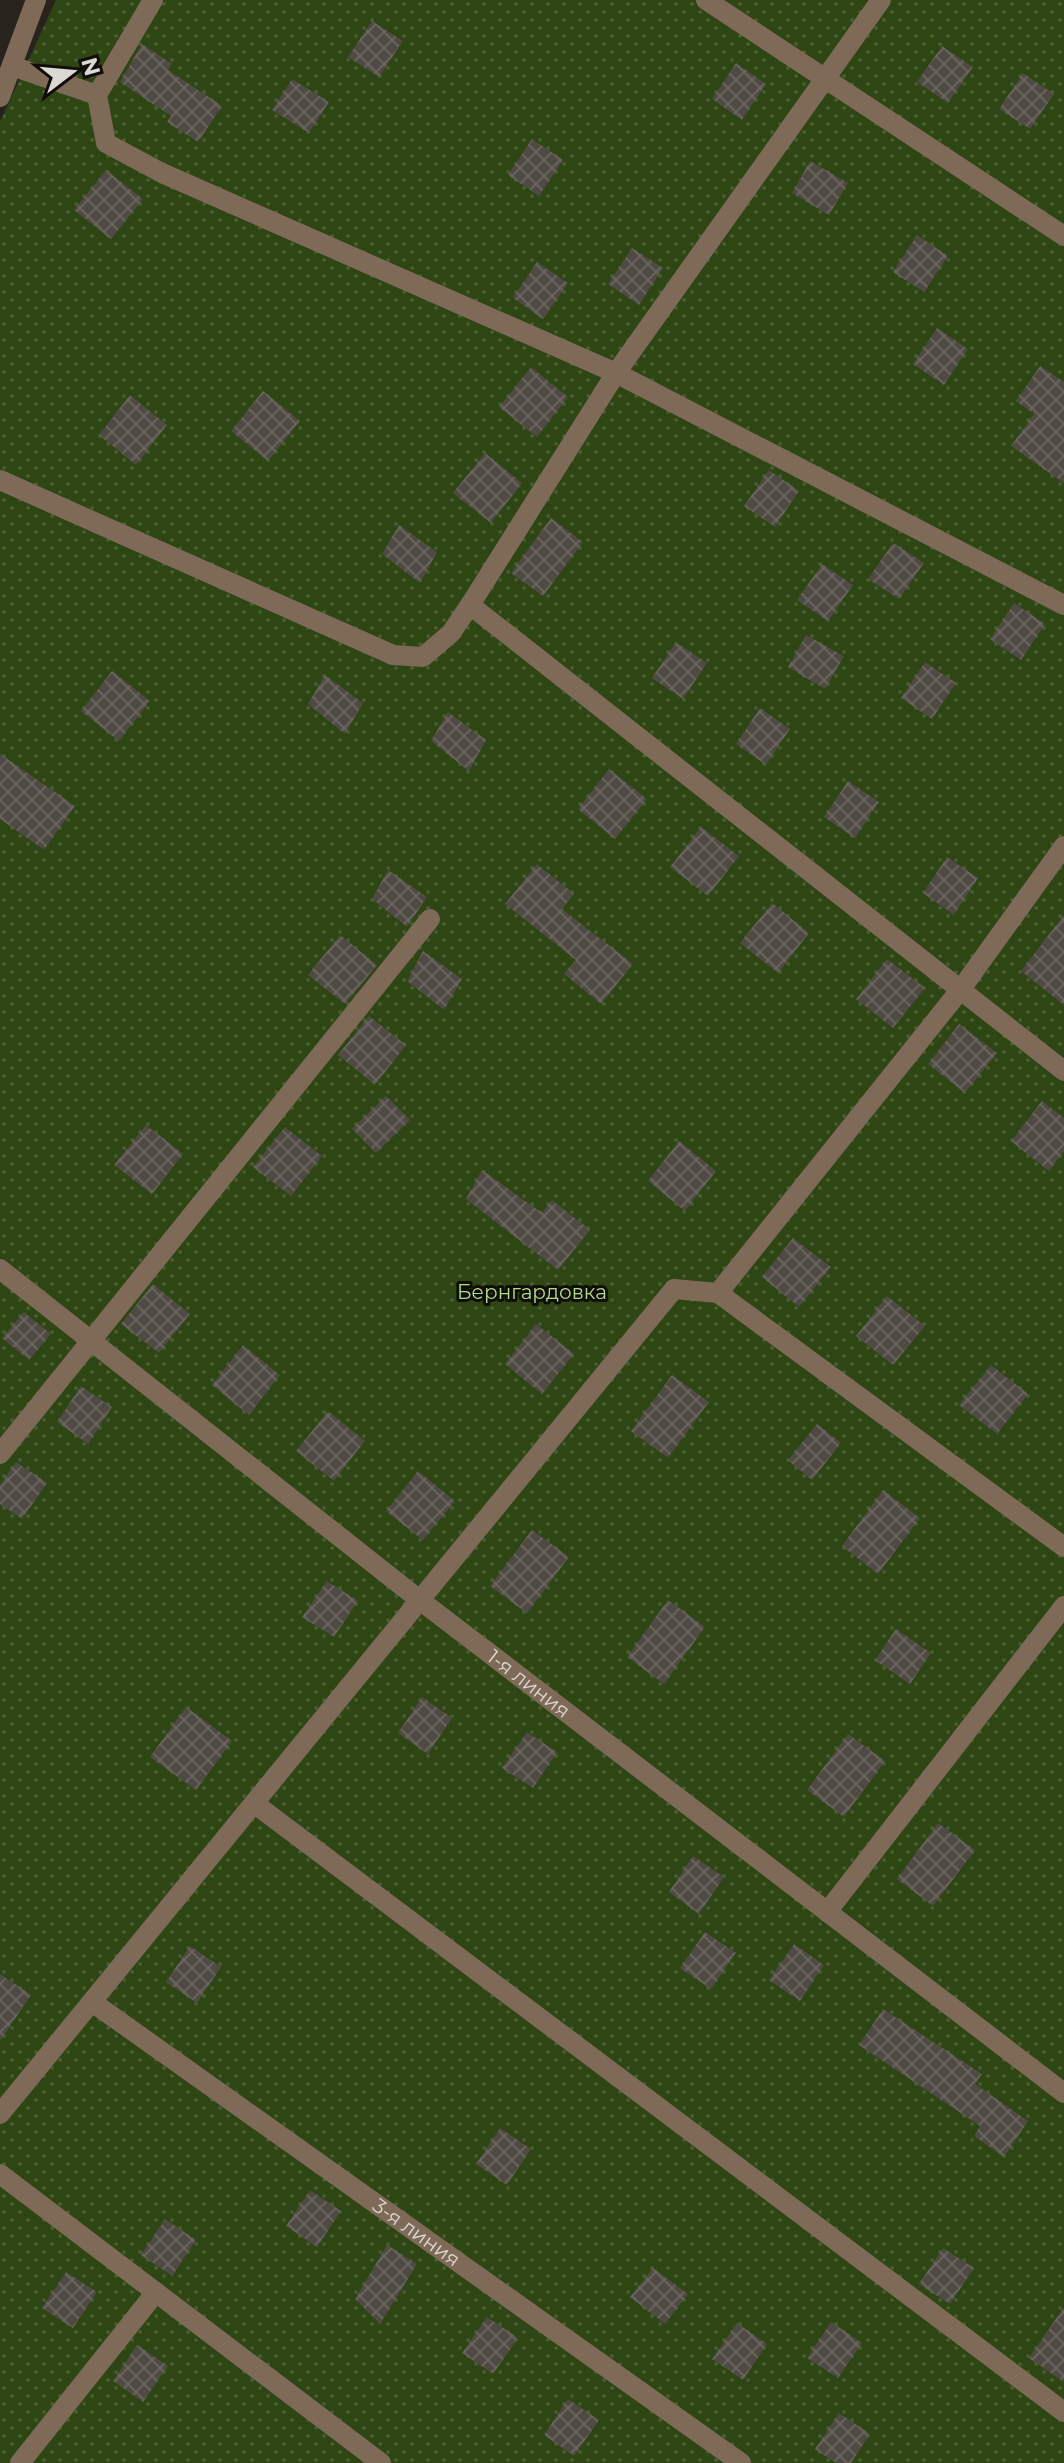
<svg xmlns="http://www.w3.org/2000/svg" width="1064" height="2463" font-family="Montserrat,sans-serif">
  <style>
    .garden { fill: url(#garden-dots) }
    .building { fill: url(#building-cross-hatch) }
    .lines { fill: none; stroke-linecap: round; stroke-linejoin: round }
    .minor { stroke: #7e6a57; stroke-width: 20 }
    .labels { text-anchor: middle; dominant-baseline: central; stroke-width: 6; stroke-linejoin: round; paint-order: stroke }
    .park-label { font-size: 20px; fill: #b1db8b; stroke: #100d0b }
    .street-label { font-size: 20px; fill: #dcd8d4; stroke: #100d0b }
  </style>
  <defs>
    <pattern id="garden-dots" width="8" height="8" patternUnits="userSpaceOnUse" patternTransform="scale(2)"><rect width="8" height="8" fill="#2e4514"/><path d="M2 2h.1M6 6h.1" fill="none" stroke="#4c5f35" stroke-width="1.8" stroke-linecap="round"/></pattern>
    <pattern id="building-cross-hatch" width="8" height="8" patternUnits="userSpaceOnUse" patternTransform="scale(2)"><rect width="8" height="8" fill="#504a44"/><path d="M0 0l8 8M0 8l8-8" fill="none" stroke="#69635e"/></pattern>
  </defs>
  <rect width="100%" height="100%" fill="#29231e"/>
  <!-- garden -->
  <path class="garden" d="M 56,0 L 1064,0 L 1064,2463 L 0,2463 L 0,122 Z"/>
  <!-- building -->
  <path class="building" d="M 372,21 L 403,41 L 379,77 L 348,57 Z
    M 142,44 L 172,64 L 168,70 L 222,106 L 198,142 L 167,122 L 171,116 L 120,82 Z
    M 942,46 L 973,67 L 948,103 L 917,82 Z
    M 736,63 L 766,84 L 742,120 L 712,99 Z
    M 1023,73 L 1054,94 L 1030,129 L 999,109 Z
    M 292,79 L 329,102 L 309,133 L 272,110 Z
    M 532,139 L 563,160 L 539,196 L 508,175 Z
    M 810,161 L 848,183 L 829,215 L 792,193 Z
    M 106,170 L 143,199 L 111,239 L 74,210 Z
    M 917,235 L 948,256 L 924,292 L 893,272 Z
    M 632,248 L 663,268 L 639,305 L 608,284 Z
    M 537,262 L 568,283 L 543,319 L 513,298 Z
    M 937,328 L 968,349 L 944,385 L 913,364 Z
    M 1040,366 L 1064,382 L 1064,483 L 1011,446 L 1034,414 L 1016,401 Z
    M 531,367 L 568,397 L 537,437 L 499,407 Z
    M 263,391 L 300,421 L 268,461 L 231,431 Z
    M 130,395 L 167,425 L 136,465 L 99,435 Z
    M 485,453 L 522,483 L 491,523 L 453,493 Z
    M 769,470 L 799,491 L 775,527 L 744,506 Z
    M 551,518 L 583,542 L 543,596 L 511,573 Z
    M 399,525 L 437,552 L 420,583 L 382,554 Z
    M 893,543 L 924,563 L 899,599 L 868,579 Z
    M 822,564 L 853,585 L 828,621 L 797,600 Z
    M 1014,603 L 1045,624 L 1021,660 L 990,639 Z
    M 806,635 L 844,656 L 825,689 L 788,667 Z
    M 676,642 L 707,663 L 683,699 L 652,678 Z
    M 925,662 L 956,683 L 932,719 L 901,698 Z
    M 112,671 L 150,701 L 119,741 L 81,711 Z
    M 325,675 L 363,703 L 345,734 L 308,704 Z
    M 760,708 L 790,729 L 766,765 L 736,744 Z
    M 448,712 L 486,740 L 469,771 L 431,741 Z
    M 0,754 L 75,806 L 44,850 L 0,819 Z
    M 609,769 L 647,799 L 615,839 L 578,809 Z
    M 848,781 L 879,802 L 855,838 L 824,817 Z
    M 701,827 L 739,856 L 708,896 L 670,867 Z
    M 947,857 L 978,878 L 954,915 L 923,893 Z
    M 537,864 L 574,894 L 562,909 L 633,964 L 601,1004 L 564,974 L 576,960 L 505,904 Z
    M 388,870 L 427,897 L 407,927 L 372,899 Z
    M 772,903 L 809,933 L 778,973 L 740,943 Z
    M 1064,915 L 1064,1005 L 1021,971 Z
    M 340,935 L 377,965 L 345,1004 L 308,975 Z
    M 423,951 L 462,979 L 444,1010 L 407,981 Z
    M 887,959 L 925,988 L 893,1028 L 856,999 Z
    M 369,1016 L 406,1045 L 375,1085 L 338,1055 Z
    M 959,1024 L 997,1053 L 965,1093 L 928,1064 Z
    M 386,1096 L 410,1120 L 376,1153 L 352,1129 Z
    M 1042,1101 L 1064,1118 L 1064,1151 L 1049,1171 L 1011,1141 Z
    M 146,1125 L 183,1154 L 152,1194 L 114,1165 Z
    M 285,1127 L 322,1156 L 291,1196 L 253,1167 Z
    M 679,1141 L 716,1171 L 685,1211 L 648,1181 Z
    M 482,1170 L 542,1213 L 552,1200 L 590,1230 L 558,1270 L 466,1199 Z
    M 793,1238 L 831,1267 L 799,1307 L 762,1277 Z
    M 153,1284 L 190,1314 L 159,1353 L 121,1324 Z
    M 887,1296 L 925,1326 L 893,1365 L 856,1336 Z
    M 24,1312 L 51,1334 L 29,1360 L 2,1338 Z
    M 536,1324 L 574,1354 L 542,1394 L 505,1364 Z
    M 243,1345 L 280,1375 L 249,1415 L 212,1385 Z
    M 991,1365 L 1028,1394 L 997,1434 L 959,1405 Z
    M 672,1375 L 709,1402 L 668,1458 L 631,1431 Z
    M 81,1386 L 112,1407 L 88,1444 L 57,1422 Z
    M 328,1411 L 365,1441 L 334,1481 L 296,1451 Z
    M 817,1424 L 841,1443 L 812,1480 L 788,1460 Z
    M 16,1462 L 47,1483 L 22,1519 L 0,1504 L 0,1485 Z
    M 418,1471 L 455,1501 L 423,1540 L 386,1511 Z
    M 883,1490 L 920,1518 L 878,1574 L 842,1546 Z
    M 532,1530 L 569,1557 L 527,1613 L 490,1586 Z
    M 327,1581 L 358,1601 L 334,1637 L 302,1617 Z
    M 668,1600 L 705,1627 L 664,1684 L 627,1657 Z
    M 896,1629 L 931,1653 L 910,1684 L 875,1660 Z
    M 422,1697 L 452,1718 L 428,1754 L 398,1733 Z
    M 186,1707 L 232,1741 L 196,1790 L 150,1757 Z
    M 527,1732 L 557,1752 L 533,1788 L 502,1768 Z
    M 848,1734 L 885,1761 L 844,1817 L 807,1790 Z
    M 938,1823 L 975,1850 L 933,1906 L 897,1879 Z
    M 693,1856 L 724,1877 L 699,1914 L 669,1892 Z
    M 705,1932 L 736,1953 L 711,1989 L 680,1968 Z
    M 794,1944 L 824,1965 L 800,2001 L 769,1980 Z
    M 190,1946 L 221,1967 L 197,2003 L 166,1982 Z
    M 0,1974 L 31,1995 L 0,2041 Z
    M 883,2009 L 982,2074 L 975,2084 L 1028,2121 L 1004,2157 L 974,2136 L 980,2126 L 859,2045 Z
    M 500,2128 L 531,2149 L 507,2185 L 476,2164 Z
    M 310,2190 L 341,2211 L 317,2247 L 286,2226 Z
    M 165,2219 L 196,2240 L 172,2276 L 141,2255 Z
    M 387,2245 L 417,2264 L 380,2324 L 355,2299 Z
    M 943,2248 L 974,2268 L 950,2304 L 919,2284 Z
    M 653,2268 L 688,2294 L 665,2324 L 630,2297 Z
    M 66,2272 L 97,2292 L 73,2328 L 42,2308 Z
    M 1064,2307 L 1064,2382 L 1029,2358 Z
    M 487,2317 L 518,2338 L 493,2374 L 462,2353 Z
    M 831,2322 L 862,2343 L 838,2378 L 807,2358 Z
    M 737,2323 L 767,2344 L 743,2380 L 712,2359 Z
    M 137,2345 L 168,2366 L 143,2402 L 113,2381 Z
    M 568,2399 L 599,2420 L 574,2456 L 544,2435 Z
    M 839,2413 L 870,2434 L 851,2463 L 836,2463 L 815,2449 Z"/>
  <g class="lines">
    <!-- minor -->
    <g class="minor">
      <path d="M 153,0 L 97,95 L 106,143 L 162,173 L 616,373 L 1064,605"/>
      <path d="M 706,0 L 1064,236"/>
      <path d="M 12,66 L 97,95"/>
      <path d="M 0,97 L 36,0"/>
      <path d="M 0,480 L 393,655 L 423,657 L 451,633 L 470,605 L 616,373 L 881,0"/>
      <path d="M 470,605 L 1064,1071"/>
      <path id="s1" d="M 0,1269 L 421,1601 L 1064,2093"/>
      <path d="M 718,1293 L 961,989 L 1064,846"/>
      <path d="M 0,1454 L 430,919"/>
      <path d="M 255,1804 L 1064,2412"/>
      <path d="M 827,1912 L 1064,1606"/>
      <path id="s2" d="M 92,2002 L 741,2463"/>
      <path d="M 0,2114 L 674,1289 L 718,1293 L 1064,1547"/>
      <path d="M 0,2174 L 381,2463"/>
      <path d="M 20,2463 L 156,2292"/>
    </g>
  </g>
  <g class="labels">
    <!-- park labels -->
    <g class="park-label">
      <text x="532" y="1292">Бернгардовка</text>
    </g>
    <!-- street labels -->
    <g class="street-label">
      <text stroke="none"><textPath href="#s1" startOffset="672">1-я линия</textPath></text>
      <text stroke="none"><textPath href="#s2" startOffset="398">3-я линия</textPath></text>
    </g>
  </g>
  <!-- north arrow -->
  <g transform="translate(72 72) rotate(74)" stroke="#100d0b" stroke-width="6" paint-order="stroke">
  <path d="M0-6L14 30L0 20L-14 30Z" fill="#dcd8d4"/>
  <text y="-12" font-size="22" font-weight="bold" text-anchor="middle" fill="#dcd8d4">N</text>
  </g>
</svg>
